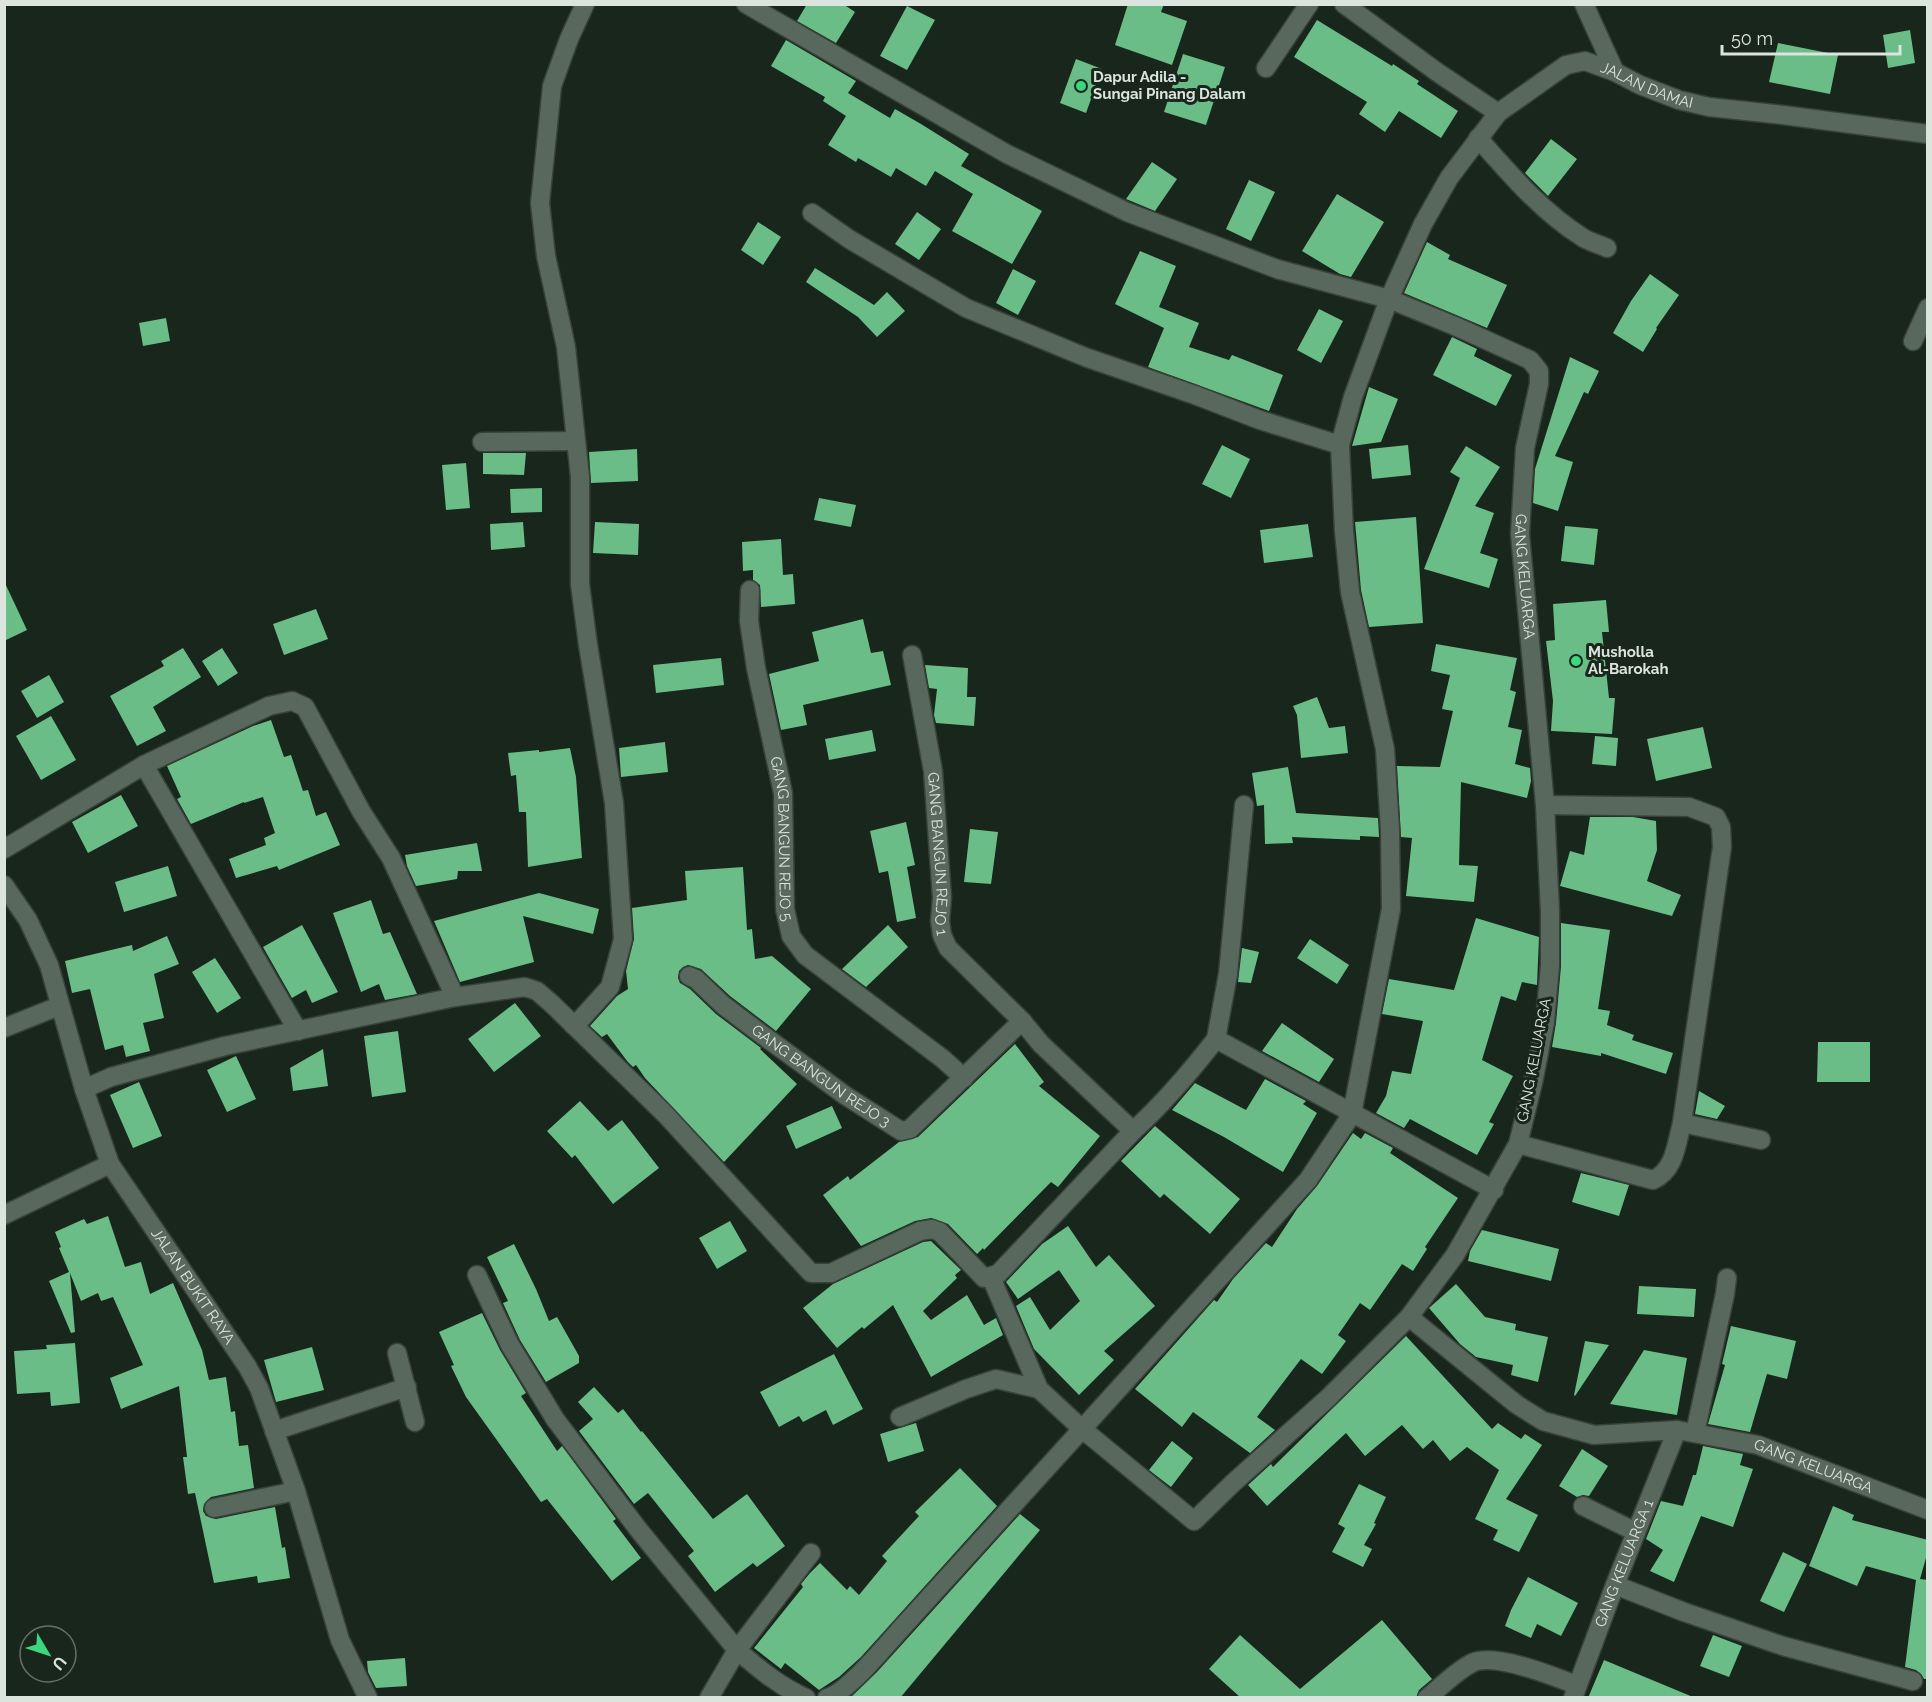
<svg xmlns="http://www.w3.org/2000/svg" width="1932" height="1702" font-family="Raleway,sans-serif">
  <style>
    .building { fill: #6abd86 }
    .lines { fill: none; stroke-linecap: round; stroke-linejoin: round }
    .minor-casing { stroke: #38423a; stroke-width: 21 }
    .minor { stroke: #58685c; stroke-width: 18 }
    .poi-dot { fill: #3bd77f; stroke: #18261c; stroke-width: 2 }
    .labels { text-anchor: middle; dominant-baseline: central; stroke-width: 6; stroke-linejoin: round; paint-order: stroke }
    .poi-label { font-size: 15px; font-weight: bold; fill: #dbe4dd; stroke: #18261c; text-anchor: start }
    .street-label { font-size: 15px; fill: #dbe4dd; stroke: #18261c }
  </style>
  <rect width="100%" height="100%" fill="#18261c"/>
  <!-- building -->
  <path class="building" d="M 807,4 L 843,4 L 855,12 L 836,43 L 797,21 Z
    M 1128,4 L 1164,4 L 1161,12 L 1187,21 L 1172,65 L 1115,45 Z
    M 907,6 L 935,20 L 907,70 L 880,56 Z
    M 1317,20 L 1392,66 L 1393,64 L 1419,81 L 1417,84 L 1458,111 L 1441,138 L 1399,111 L 1385,132 L 1359,114 L 1367,102 L 1294,57 Z
    M 1910,30 L 1915,63 L 1888,68 L 1883,35 Z
    M 786,40 L 856,81 L 848,93 L 890,118 L 895,109 L 921,124 L 969,154 L 961,166 L 1042,211 L 1012,264 L 952,231 L 973,194 L 935,171 L 926,186 L 896,168 L 891,177 L 858,158 L 856,162 L 828,145 L 846,116 L 823,101 L 825,97 L 771,66 Z
    M 1778,43 L 1838,55 L 1830,94 L 1769,82 Z
    M 1183,54 L 1225,67 L 1206,125 L 1164,112 Z
    M 1076,59 L 1102,69 L 1086,113 L 1060,103 Z
    M 1551,139 L 1577,159 L 1548,196 L 1525,173 Z
    M 1152,162 L 1177,179 L 1155,211 L 1126,199 Z
    M 1249,180 L 1275,192 L 1251,241 L 1226,229 Z
    M 1337,194 L 1384,222 L 1351,277 L 1340,274 L 1302,251 Z
    M 917,212 L 941,229 L 919,260 L 895,244 Z
    M 758,222 L 781,237 L 763,265 L 741,250 Z
    M 1427,242 L 1450,255 L 1448,259 L 1507,285 L 1487,328 L 1404,293 Z
    M 1140,251 L 1176,266 L 1159,307 L 1199,323 L 1189,347 L 1229,360 L 1232,355 L 1283,375 L 1269,411 L 1148,367 L 1164,328 L 1115,304 Z
    M 815,268 L 874,305 L 887,292 L 905,311 L 877,337 L 858,317 L 806,282 Z
    M 1013,269 L 1036,281 L 1018,315 L 996,303 Z
    M 1650,274 L 1679,295 L 1656,328 L 1657,329 L 1643,352 L 1613,333 L 1631,301 Z
    M 1319,309 L 1343,321 L 1321,363 L 1297,350 Z
    M 166,318 L 170,341 L 143,346 L 139,323 Z
    M 1452,337 L 1477,349 L 1474,356 L 1512,375 L 1496,406 L 1433,375 Z
    M 1570,357 L 1599,371 L 1588,394 L 1584,392 L 1555,456 L 1573,462 L 1558,511 L 1533,503 L 1535,469 Z
    M 1369,387 L 1398,399 L 1381,442 L 1352,446 Z
    M 1222,445 L 1250,459 L 1231,498 L 1202,484 Z
    M 1408,445 L 1411,475 L 1372,479 L 1369,449 Z
    M 1466,446 L 1500,467 L 1475,506 L 1494,513 L 1480,553 L 1498,559 L 1489,588 L 1424,569 L 1460,478 L 1450,472 Z
    M 637,449 L 638,481 L 591,483 L 589,452 Z
    M 483,453 L 526,453 L 524,475 L 483,474 Z
    M 466,463 L 470,508 L 446,510 L 442,465 Z
    M 542,488 L 542,512 L 511,513 L 510,489 Z
    M 819,498 L 856,505 L 851,527 L 814,520 Z
    M 1416,517 L 1423,623 L 1369,627 L 1361,590 L 1355,522 Z
    M 523,522 L 525,547 L 491,550 L 490,524 Z
    M 595,522 L 639,524 L 638,555 L 593,553 Z
    M 1308,524 L 1313,557 L 1264,563 L 1260,530 Z
    M 1565,526 L 1598,529 L 1594,565 L 1561,561 Z
    M 781,539 L 783,575 L 793,574 L 795,604 L 761,607 L 760,585 L 753,580 L 753,570 L 743,571 L 742,542 Z
    M 4,581 L 27,630 L 4,641 Z
    M 1606,600 L 1609,632 L 1602,632 L 1609,698 L 1615,698 L 1612,734 L 1551,731 L 1553,701 L 1546,641 L 1555,640 L 1553,604 Z
    M 316,609 L 328,639 L 284,655 L 273,624 Z
    M 863,619 L 871,653 L 883,651 L 891,685 L 803,705 L 807,725 L 781,730 L 769,674 L 819,661 L 812,632 Z
    M 1436,644 L 1517,658 L 1510,690 L 1516,692 L 1508,727 L 1522,730 L 1515,764 L 1530,768 L 1531,781 L 1527,798 L 1461,782 L 1459,865 L 1478,866 L 1474,902 L 1406,896 L 1412,838 L 1401,837 L 1397,766 L 1440,767 L 1453,711 L 1442,709 L 1450,675 L 1431,671 Z
    M 183,648 L 201,677 L 153,707 L 166,731 L 137,746 L 110,696 L 164,666 L 161,661 Z
    M 222,648 L 238,673 L 218,686 L 202,661 Z
    M 721,658 L 724,685 L 656,693 L 653,665 Z
    M 925,665 L 968,668 L 967,697 L 976,697 L 974,726 L 936,723 L 934,715 L 937,689 L 929,688 Z
    M 49,675 L 64,702 L 37,718 L 21,691 Z
    M 1317,697 L 1329,728 L 1345,726 L 1348,753 L 1301,758 L 1297,715 L 1293,706 Z
    M 51,716 L 76,760 L 41,780 L 16,736 Z
    M 271,720 L 284,757 L 291,755 L 303,791 L 308,790 L 316,816 L 326,812 L 340,845 L 279,870 L 277,866 L 236,878 L 229,859 L 266,845 L 264,838 L 275,833 L 263,797 L 244,803 L 244,802 L 191,824 L 177,799 L 181,797 L 167,766 L 253,726 Z
    M 1703,727 L 1712,768 L 1656,781 L 1647,739 Z
    M 872,730 L 876,751 L 829,760 L 825,739 Z
    M 1595,736 L 1618,738 L 1616,766 L 1592,764 Z
    M 665,742 L 668,772 L 621,777 L 619,748 Z
    M 570,748 L 576,777 L 582,858 L 528,867 L 526,812 L 519,812 L 516,775 L 511,776 L 508,753 L 539,750 L 539,752 Z
    M 1288,767 L 1296,813 L 1378,818 L 1379,837 L 1360,836 L 1360,840 L 1292,837 L 1293,843 L 1265,844 L 1264,805 L 1257,806 L 1252,773 Z
    M 121,795 L 138,826 L 88,853 L 72,822 Z
    M 1590,817 L 1633,817 L 1656,821 L 1657,850 L 1647,881 L 1681,895 L 1672,916 L 1560,886 L 1570,851 L 1584,855 Z
    M 906,822 L 915,865 L 907,867 L 916,918 L 897,922 L 888,871 L 879,873 L 870,831 Z
    M 970,829 L 998,832 L 991,884 L 964,882 Z
    M 477,843 L 482,871 L 458,871 L 457,879 L 416,886 L 407,866 L 405,855 Z
    M 168,866 L 177,896 L 124,912 L 115,882 Z
    M 743,867 L 747,930 L 752,929 L 755,959 L 772,956 L 811,989 L 776,1031 L 730,996 L 701,969 L 688,965 L 683,967 L 679,971 L 678,978 L 680,983 L 690,989 L 716,1014 L 761,1048 L 760,1049 L 797,1084 L 724,1162 L 645,1078 L 636,1065 L 633,1067 L 627,1061 L 607,1034 L 602,1037 L 590,1026 L 617,996 L 628,989 L 626,971 L 634,939 L 632,908 L 687,900 L 685,871 Z
    M 539,893 L 599,909 L 593,934 L 523,916 L 534,962 L 460,982 L 434,921 Z
    M 371,900 L 383,934 L 390,932 L 417,994 L 385,1000 L 379,984 L 361,992 L 333,913 Z
    M 1476,918 L 1539,937 L 1537,985 L 1522,982 L 1516,1001 L 1501,996 L 1482,1060 L 1513,1076 L 1489,1122 L 1494,1124 L 1477,1155 L 1410,1119 L 1404,1128 L 1376,1113 L 1386,1096 L 1392,1071 L 1411,1074 L 1423,1021 L 1382,1014 L 1389,979 L 1454,990 Z
    M 1561,923 L 1610,930 L 1598,1009 L 1610,1011 L 1607,1025 L 1634,1035 L 1632,1040 L 1673,1053 L 1666,1074 L 1601,1053 L 1601,1056 L 1552,1047 L 1556,1023 L 1561,966 Z
    M 302,925 L 338,992 L 312,1003 L 306,990 L 292,998 L 263,947 Z
    M 888,925 L 908,947 L 866,987 L 842,969 Z
    M 167,936 L 179,964 L 154,974 L 164,1018 L 143,1023 L 150,1051 L 126,1057 L 123,1045 L 105,1050 L 90,989 L 72,993 L 65,961 L 132,945 L 133,951 Z
    M 1310,939 L 1349,965 L 1337,984 L 1297,958 Z
    M 1242,948 L 1259,952 L 1251,983 L 1238,982 Z
    M 215,958 L 241,998 L 217,1013 L 192,972 Z
    M 515,1003 L 541,1036 L 494,1072 L 468,1039 Z
    M 1282,1023 L 1334,1059 L 1319,1082 L 1262,1051 Z
    M 398,1031 L 406,1092 L 372,1097 L 364,1036 Z
    M 1818,1042 L 1870,1042 L 1870,1082 L 1817,1082 Z
    M 1015,1044 L 1044,1082 L 1039,1086 L 1100,1136 L 1058,1187 L 1051,1182 L 984,1250 L 983,1248 L 977,1254 L 948,1224 L 931,1218 L 915,1221 L 861,1246 L 823,1195 L 848,1176 L 850,1180 L 899,1142 L 918,1137 Z
    M 323,1049 L 328,1086 L 293,1091 L 290,1068 Z
    M 236,1056 L 256,1099 L 227,1112 L 207,1070 Z
    M 1265,1079 L 1306,1101 L 1303,1104 L 1317,1113 L 1283,1172 L 1224,1137 L 1172,1110 L 1195,1083 L 1246,1110 Z
    M 139,1082 L 162,1136 L 133,1148 L 110,1095 Z
    M 1699,1091 L 1725,1106 L 1717,1119 L 1695,1114 Z
    M 580,1101 L 608,1131 L 622,1120 L 659,1168 L 613,1204 L 575,1155 L 572,1158 L 547,1131 Z
    M 832,1106 L 842,1128 L 796,1149 L 786,1126 Z
    M 1155,1126 L 1240,1199 L 1210,1234 L 1164,1194 L 1160,1198 L 1121,1161 Z
    M 1353,1133 L 1361,1139 L 1365,1133 L 1393,1148 L 1390,1153 L 1458,1198 L 1425,1247 L 1427,1249 L 1413,1271 L 1402,1264 L 1370,1310 L 1360,1303 L 1338,1335 L 1346,1341 L 1322,1374 L 1301,1359 L 1257,1417 L 1275,1430 L 1250,1453 L 1193,1412 L 1182,1427 L 1135,1389 L 1214,1300 L 1217,1302 L 1233,1279 L 1266,1243 L 1272,1247 L 1297,1209 L 1317,1186 Z
    M 1581,1173 L 1629,1185 L 1619,1216 L 1572,1202 Z
    M 108,1216 L 125,1267 L 141,1262 L 150,1294 L 173,1283 L 202,1350 L 209,1380 L 226,1377 L 231,1412 L 235,1411 L 239,1446 L 248,1445 L 254,1488 L 211,1497 L 204,1504 L 203,1511 L 206,1516 L 216,1519 L 275,1507 L 282,1548 L 285,1547 L 290,1578 L 258,1583 L 257,1576 L 214,1583 L 195,1493 L 188,1494 L 183,1457 L 187,1457 L 179,1386 L 121,1409 L 110,1378 L 143,1365 L 113,1297 L 101,1301 L 98,1293 L 81,1301 L 70,1273 L 75,1332 L 71,1333 L 49,1281 L 69,1272 L 59,1248 L 61,1247 L 55,1232 L 84,1219 L 87,1224 Z
    M 730,1221 L 747,1251 L 717,1269 L 699,1238 Z
    M 1068,1226 L 1096,1267 L 1109,1255 L 1155,1306 L 1104,1351 L 1114,1360 L 1079,1395 L 1034,1349 L 1016,1306 L 1030,1297 L 1050,1330 L 1080,1301 L 1059,1270 L 1018,1299 L 1006,1282 L 1042,1244 Z
    M 1482,1230 L 1559,1249 L 1551,1281 L 1468,1261 L 1470,1251 Z
    M 931,1241 L 961,1270 L 955,1275 L 957,1278 L 923,1311 L 931,1320 L 967,1295 L 984,1325 L 996,1318 L 1003,1335 L 931,1377 L 893,1305 L 864,1329 L 862,1327 L 837,1348 L 803,1308 L 833,1284 L 923,1242 Z
    M 514,1244 L 536,1289 L 549,1321 L 557,1317 L 579,1356 L 579,1363 L 546,1382 L 520,1340 L 503,1303 L 508,1301 L 487,1257 Z
    M 1456,1284 L 1485,1317 L 1516,1324 L 1515,1330 L 1548,1337 L 1538,1382 L 1511,1375 L 1513,1365 L 1476,1357 L 1460,1344 L 1429,1308 Z
    M 1639,1286 L 1696,1289 L 1694,1317 L 1637,1314 Z
    M 482,1313 L 500,1350 L 526,1393 L 521,1396 L 557,1451 L 562,1446 L 616,1519 L 613,1521 L 641,1558 L 612,1581 L 547,1499 L 541,1502 L 466,1397 L 451,1366 L 454,1365 L 439,1332 Z
    M 1731,1326 L 1796,1341 L 1787,1379 L 1767,1374 L 1750,1432 L 1708,1424 L 1725,1365 L 1722,1364 Z
    M 1406,1336 L 1492,1429 L 1498,1423 L 1521,1439 L 1525,1434 L 1542,1445 L 1506,1499 L 1538,1515 L 1519,1552 L 1493,1540 L 1498,1530 L 1475,1519 L 1499,1470 L 1467,1447 L 1450,1461 L 1433,1440 L 1423,1449 L 1402,1425 L 1365,1456 L 1346,1433 L 1267,1506 L 1248,1485 L 1271,1464 L 1273,1467 Z
    M 1585,1341 L 1609,1345 L 1575,1396 L 1574,1395 Z
    M 75,1343 L 80,1403 L 51,1406 L 50,1392 L 17,1394 L 14,1351 L 47,1349 L 46,1345 Z
    M 312,1347 L 324,1390 L 276,1402 L 264,1360 Z
    M 1644,1350 L 1687,1358 L 1677,1415 L 1610,1404 Z
    M 834,1354 L 863,1409 L 833,1425 L 826,1410 L 803,1422 L 799,1416 L 779,1427 L 760,1392 Z
    M 594,1387 L 618,1413 L 623,1409 L 641,1432 L 642,1431 L 713,1519 L 747,1494 L 785,1546 L 757,1567 L 753,1563 L 715,1592 L 688,1556 L 694,1551 L 648,1493 L 634,1504 L 579,1431 L 593,1419 L 578,1402 Z
    M 916,1423 L 924,1451 L 888,1462 L 880,1434 Z
    M 1172,1441 L 1193,1458 L 1171,1487 L 1149,1470 Z
    M 1703,1446 L 1743,1454 L 1740,1465 L 1753,1469 L 1733,1527 L 1701,1516 L 1674,1582 L 1650,1571 L 1663,1550 L 1646,1539 L 1661,1501 L 1683,1506 L 1693,1475 L 1696,1475 Z
    M 1582,1449 L 1608,1466 L 1589,1496 L 1583,1495 L 1577,1497 L 1559,1486 Z
    M 960,1468 L 997,1506 L 861,1657 L 839,1677 L 819,1690 L 785,1663 L 781,1669 L 754,1648 L 803,1587 L 801,1584 L 810,1573 L 820,1563 L 847,1590 L 850,1586 L 859,1595 L 887,1561 L 882,1556 L 919,1516 L 915,1512 Z
    M 1359,1484 L 1386,1497 L 1374,1523 L 1376,1524 L 1364,1545 L 1372,1549 L 1363,1567 L 1332,1552 L 1345,1528 L 1338,1524 Z
    M 1833,1506 L 1854,1515 L 1852,1520 L 1928,1540 L 1928,1551 L 1920,1579 L 1928,1580 L 1928,1679 L 1924,1679 L 1921,1674 L 1916,1670 L 1905,1667 L 1916,1580 L 1866,1566 L 1857,1586 L 1809,1566 Z
    M 1020,1514 L 1040,1530 L 900,1698 L 850,1698 L 877,1672 Z
    M 1783,1552 L 1807,1564 L 1784,1612 L 1760,1601 Z
    M 1528,1577 L 1578,1603 L 1561,1636 L 1537,1624 L 1531,1638 L 1505,1626 L 1511,1610 Z
    M 1382,1620 L 1432,1679 L 1419,1690 L 1416,1698 L 1241,1698 L 1209,1669 L 1240,1635 L 1300,1689 Z
    M 1713,1635 L 1742,1646 L 1729,1677 L 1700,1666 Z
    M 405,1658 L 407,1686 L 376,1688 L 368,1672 L 367,1661 Z
    M 1604,1660 L 1693,1697 L 1693,1698 L 1588,1698 Z"/>
  <g class="lines">
    <defs>
      <g id="minor">
        <path id="s1" d="M 746,4 L 1007,154 L 1127,212 L 1277,269 L 1389,299 L 1455,326 L 1530,360 L 1539,371 L 1539,384 L 1525,448 L 1520,534 L 1545,805 L 1550,912 L 1550,965 L 1545,1022 L 1533,1083 L 1518,1144 L 1455,1255 L 1409,1317 L 1516,1404 L 1543,1421 L 1594,1435 L 1677,1430 L 1758,1445 L 1928,1510"/>
        <path id="s2" d="M 1344,4 L 1437,72 L 1498,113 L 1566,65 L 1585,61 L 1615,72 L 1640,85 L 1679,100 L 1709,107 L 1783,115 L 1928,134"/>
        <path d="M 1584,4 L 1615,72"/>
        <path d="M 1266,68 L 1309,4"/>
        <path d="M 1478,138 C 1510,174 1541,211 1582,237 C 1589,242 1599,244 1607,248"/>
        <path d="M 812,213 L 849,239 L 966,308 L 1085,357 L 1195,395 L 1260,420 L 1340,445"/>
        <path d="M 1913,341 L 1928,308"/>
        <path d="M 482,442 L 575,441"/>
        <path id="s3" d="M 750,590 L 749,621 L 756,668 L 783,793 L 785,909 L 791,936 L 805,955 L 943,1059 L 964,1078"/>
        <path id="s4" d="M 912,655 L 933,771 L 942,898 L 940,921 L 942,935 L 948,948 L 1022,1021"/>
        <path d="M 144,765 L 298,1031"/>
        <path d="M 4,849 L 144,765 L 269,706 L 292,701 L 305,707 L 361,811 L 391,858 L 455,997"/>
        <path id="s5" d="M 4,885 L 28,920 L 49,965 L 84,1089 L 110,1164 L 247,1366 L 259,1388 L 296,1491 L 340,1640 L 368,1698"/>
        <path id="s6" d="M 689,976 L 696,979 L 723,1005 L 768,1039 L 846,1096 L 901,1131 L 910,1129 L 1022,1021 L 1041,1044 L 1133,1131"/>
        <path d="M 573,1025 L 581,1019 L 610,987 L 623,939 L 614,803 L 588,645 L 580,584 L 580,477 L 566,347 L 546,256 L 540,203 L 552,86 L 569,39 L 585,4"/>
        <path d="M 4,1028 L 59,1006"/>
        <path d="M 1216,1039 L 1228,974 L 1244,805"/>
        <path d="M 84,1089 L 111,1077 L 225,1046 L 455,997 L 525,987 L 537,991 L 552,1004 L 665,1114 L 811,1273 L 831,1273 L 920,1231 L 932,1229 L 940,1232 L 984,1278 L 998,1274 L 1133,1131 C 1163,1104 1191,1071 1216,1039 L 1494,1190"/>
        <path d="M 1682,1123 L 1761,1140"/>
        <path d="M 1518,1144 L 1653,1180 C 1675,1170 1676,1145 1682,1123 L 1722,847 L 1721,827 L 1716,817 L 1689,807 L 1545,805"/>
        <path d="M 4,1215 L 110,1164"/>
        <path d="M 477,1275 L 510,1345 L 555,1419 L 638,1529 L 737,1650 L 811,1553"/>
        <path d="M 991,1277 L 1039,1389 L 1081,1428 L 1194,1521 L 1233,1483 L 1328,1398 L 1409,1317"/>
        <path d="M 397,1353 L 415,1422"/>
        <path d="M 900,1417 L 966,1389 L 996,1379 L 1039,1389"/>
        <path d="M 274,1431 L 407,1387"/>
        <path d="M 1695,1433 L 1725,1294 L 1727,1278"/>
        <path d="M 1583,1506 L 1636,1532"/>
        <path d="M 214,1508 L 296,1491"/>
        <path d="M 1615,1585 L 1684,1612 L 1783,1646 L 1913,1681"/>
        <path d="M 709,1698 L 737,1650 C 759,1669 779,1686 806,1698"/>
        <path d="M 827,1698 C 849,1692 890,1640 907,1622 L 1308,1180 L 1352,1114 L 1391,909 L 1390,830 L 1385,749 L 1350,592 L 1344,531 L 1340,445 L 1353,397 L 1389,299 L 1423,224 L 1449,178 L 1498,113"/>
        <path d="M 1427,1698 C 1441,1687 1456,1671 1472,1663 C 1494,1652 1553,1676 1576,1685"/>
        <path id="s7" d="M 1573,1698 L 1615,1585 L 1677,1430"/>
      </g>
    </defs>
    <!-- minor casing -->
    <use href="#minor" class="minor-casing"/>
    <!-- minor -->
    <use href="#minor" class="minor"/>
  </g>
  <!-- markers -->
  <g class="poi-dot">
    <circle cx="1081" cy="86" r="6"/>
    <circle cx="1576" cy="661" r="6"/>
  </g>
  <g class="labels">
    <!-- poi labels -->
    <g class="poi-label">
      <text x="1093" y="77">Dapur Adila -<tspan x="1093" dy="17">Sungai Pinang Dalam</tspan></text>
      <text x="1588" y="652">Musholla<tspan x="1588" dy="17">Al-Barokah</tspan></text>
    </g>
    <!-- street labels -->
    <g class="street-label">
      <text stroke="none"><textPath href="#s2" startOffset="358">JALAN DAMAI</textPath></text>
      <text stroke="none"><textPath href="#s1" startOffset="1086">GANG KELUARGA</textPath></text>
      <text stroke="none"><textPath href="#s3" startOffset="252">GANG BANGUN REJO 5</textPath></text>
      <text stroke="none"><textPath href="#s4" startOffset="201">GANG BANGUN REJO 1</textPath></text>
      <text transform="translate(1534 1060) rotate(-79)">GANG KELUARGA</text>
      <text stroke="none"><textPath href="#s6" startOffset="166">GANG BANGUN REJO 3</textPath></text>
      <text stroke="none"><textPath href="#s5" startOffset="448">JALAN BUKIT RAYA</textPath></text>
      <text stroke="none"><textPath href="#s1" startOffset="2310">GANG KELUARGA</textPath></text>
      <text stroke="none"><textPath href="#s7" startOffset="144">GANG KELUARGA 1</textPath></text>
    </g>
  </g>
  <!-- border -->
  <rect width="1932" height="1702" fill="none" stroke="#dbe4dd" stroke-width="12"/>
  <!-- north arrow -->
  <g transform="translate(48 1654) rotate(129)"><circle r="28" fill="#18261c" stroke="#667269" stroke-width="1.5"/>
  <path d="M0-4.5L10 22L0 15L-10 22Z" fill="#3bd77f"/>
  <text y="-9" font-size="16" font-weight="bold" text-anchor="middle" fill="#dbe4dd">U</text>
  </g>
  <!-- scale -->
  <path d="M1722 45v9h178v-9" fill="none" stroke="#dbe4dd" stroke-width="3"/>
  <text x="1731" y="45" font-size="18" fill="#dbe4dd" stroke="#18261c" stroke-width="4.5" paint-order="stroke">50 m</text>
</svg>
